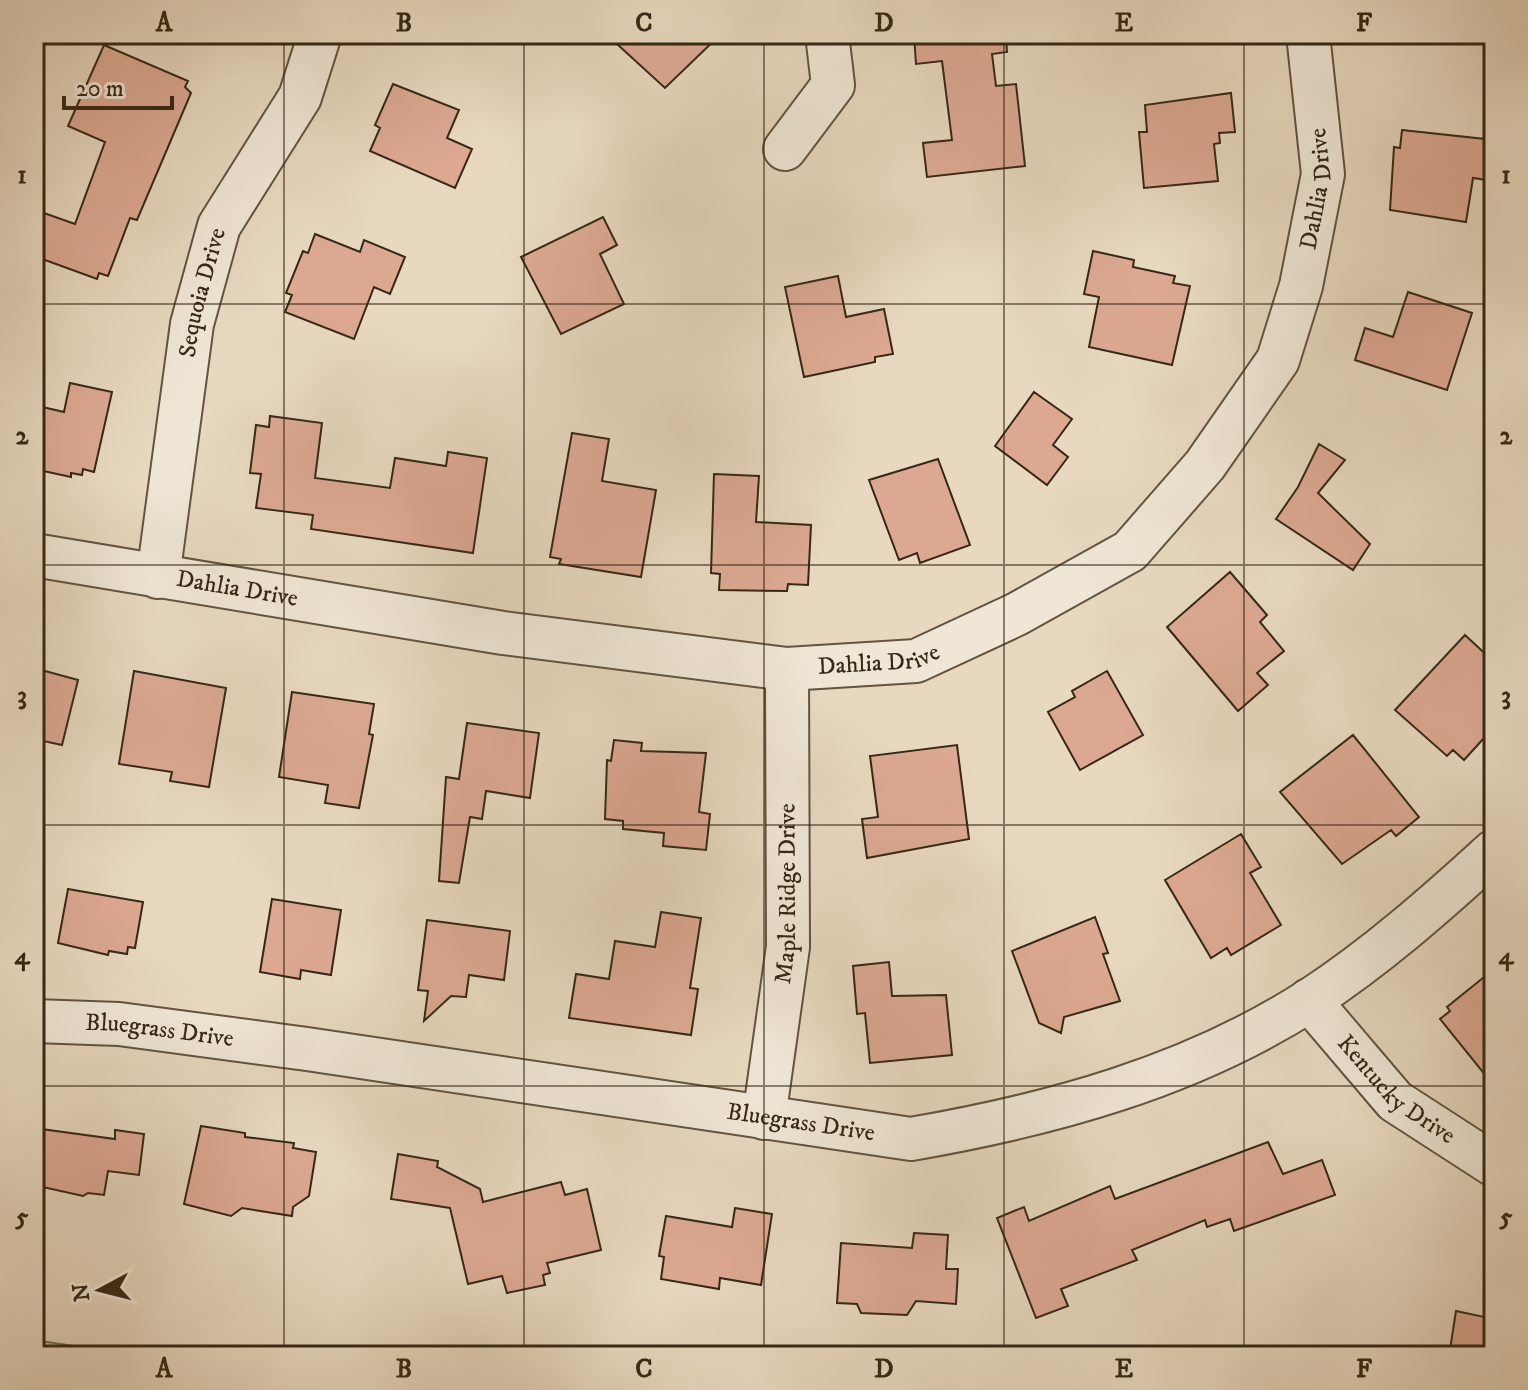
<svg xmlns="http://www.w3.org/2000/svg" width="1528" height="1390" font-family="'IM FELL DW Pica',serif">
  <style>
    .green { fill: #b3bf94; stroke: #747454; stroke-width: 2 }
    .building { fill: #dca892; stroke: #362815; stroke-width: 2 }
    .lines { fill: none; stroke-linecap: round; stroke-linejoin: round }
    .minor-casing { stroke: #625440; stroke-width: 46 }
    .minor { stroke: #efe6d5; stroke-width: 42 }
    .grid { fill: none; stroke: #362815; stroke-width: 2; stroke-opacity: 0.55 }
    .labels { text-anchor: middle; dominant-baseline: central; stroke-width: 6; stroke-linejoin: round; paint-order: stroke }
    .street-label { font-size: 24px; fill: #362815; stroke: #efe6d5 }
    .neatline { fill: none; stroke: #362815; stroke-width: 3 }
    .grid-label { font-size: 26px; text-anchor: middle; font-weight: bold; fill: #362815 }
  </style>
  <rect width="100%" height="100%" fill="#e7d8bf"/>
  <filter id="stains"><feTurbulence type="fractalNoise" baseFrequency=".0025" numOctaves="4"/><feColorMatrix values="0 0 0 0 .2 0 0 0 0 .09 0 0 0 0 .02 0 0 0 .5 -.17"/></filter>
  <radialGradient id="worn" r=".72"><stop offset=".6" stop-color="#630" stop-opacity="0"/><stop offset="1" stop-color="#630" stop-opacity=".3"/></radialGradient>
  <!-- green -->
  <path class="green" d="M 34,1340 L 140,1356 L 34,1356 Z"/>
  <!-- building -->
  <path class="building" d="M 606,34 L 721,34 L 665,88 Z
    M 914,34 L 1006,34 L 1007,52 L 992,54 L 996,86 L 1016,84 L 1025,166 L 927,177 L 923,143 L 952,140 L 942,61 L 916,64 Z
    M 104,45 L 188,81 L 185,87 L 191,93 L 137,220 L 130,218 L 108,276 L 99,273 L 97,279 L 34,256 L 34,241 L 44,213 L 75,224 L 105,142 L 68,126 Z
    M 393,84 L 459,110 L 447,138 L 472,149 L 455,188 L 370,151 L 380,128 L 375,125 Z
    M 1231,93 L 1235,132 L 1219,133 L 1220,143 L 1214,144 L 1218,181 L 1144,188 L 1139,132 L 1147,132 L 1145,105 Z
    M 1402,130 L 1494,140 L 1494,181 L 1473,178 L 1466,222 L 1390,210 L 1394,147 L 1400,148 Z
    M 603,217 L 617,245 L 600,254 L 624,304 L 561,334 L 521,257 Z
    M 315,234 L 360,252 L 364,240 L 405,257 L 390,294 L 374,287 L 354,339 L 285,312 L 292,295 L 286,293 L 303,251 L 308,253 Z
    M 1093,251 L 1134,260 L 1133,267 L 1175,276 L 1173,283 L 1190,286 L 1172,365 L 1089,347 L 1099,297 L 1084,294 Z
    M 838,276 L 846,317 L 884,309 L 893,354 L 875,357 L 875,362 L 804,377 L 785,287 Z
    M 1408,292 L 1472,313 L 1447,390 L 1355,360 L 1365,328 L 1393,337 Z
    M 70,383 L 112,392 L 94,472 L 83,469 L 82,475 L 71,473 L 71,477 L 34,469 L 34,405 L 64,412 Z
    M 1034,392 L 1072,419 L 1053,445 L 1068,457 L 1047,485 L 995,446 Z
    M 270,416 L 322,423 L 315,478 L 390,488 L 395,458 L 446,466 L 448,452 L 487,458 L 473,553 L 311,529 L 313,515 L 256,508 L 261,474 L 250,473 L 256,425 L 269,427 Z
    M 572,433 L 609,439 L 602,481 L 656,490 L 641,577 L 559,564 L 561,559 L 550,557 Z
    M 1319,444 L 1345,460 L 1318,493 L 1370,544 L 1353,570 L 1276,519 L 1298,487 Z
    M 938,459 L 970,545 L 920,563 L 917,553 L 899,560 L 869,480 Z
    M 714,474 L 759,476 L 756,522 L 811,525 L 808,585 L 788,584 L 787,591 L 719,590 L 720,574 L 711,573 Z
    M 1230,572 L 1267,615 L 1260,622 L 1284,651 L 1257,673 L 1268,685 L 1238,711 L 1167,627 Z
    M 1465,635 L 1494,662 L 1494,727 L 1464,760 L 1453,750 L 1447,756 L 1395,710 Z
    M 34,668 L 78,680 L 62,745 L 34,739 Z
    M 134,671 L 226,688 L 209,787 L 170,781 L 172,772 L 119,764 Z
    M 1107,671 L 1143,735 L 1080,770 L 1048,712 L 1075,697 L 1072,691 Z
    M 292,692 L 374,704 L 369,734 L 373,735 L 359,808 L 325,803 L 328,785 L 279,777 Z
    M 467,723 L 539,733 L 530,798 L 486,791 L 482,819 L 470,817 L 459,883 L 439,881 L 446,777 L 459,779 Z
    M 1353,735 L 1419,817 L 1396,836 L 1391,830 L 1342,864 L 1280,792 Z
    M 614,740 L 642,743 L 641,751 L 706,753 L 699,812 L 710,814 L 706,850 L 663,846 L 664,833 L 623,829 L 623,821 L 605,819 L 607,760 L 611,761 Z
    M 957,745 L 969,839 L 867,858 L 862,819 L 878,817 L 870,756 Z
    M 1241,834 L 1261,867 L 1250,873 L 1281,925 L 1231,955 L 1227,948 L 1211,958 L 1165,880 Z
    M 68,889 L 143,902 L 135,948 L 128,947 L 127,954 L 109,951 L 108,955 L 58,943 Z
    M 272,899 L 341,910 L 331,975 L 301,970 L 300,979 L 260,972 Z
    M 661,912 L 701,918 L 690,988 L 698,989 L 691,1035 L 569,1018 L 576,974 L 609,979 L 615,941 L 655,947 Z
    M 1095,917 L 1108,953 L 1103,954 L 1120,1001 L 1064,1017 L 1061,1033 L 1039,1023 L 1012,951 Z
    M 427,920 L 510,931 L 504,980 L 469,975 L 466,997 L 451,996 L 424,1021 L 428,991 L 418,990 Z
    M 889,962 L 892,996 L 946,995 L 952,1055 L 870,1063 L 865,1013 L 857,1014 L 853,966 Z
    M 1494,969 L 1494,1086 L 1440,1019 L 1450,1011 L 1447,1007 Z
    M 201,1126 L 245,1133 L 245,1137 L 294,1143 L 293,1148 L 316,1152 L 309,1196 L 293,1207 L 292,1216 L 242,1208 L 231,1216 L 184,1204 Z
    M 34,1128 L 115,1139 L 115,1130 L 144,1134 L 139,1175 L 108,1171 L 104,1195 L 88,1193 L 83,1196 L 38,1186 L 39,1177 L 34,1177 Z
    M 1268,1142 L 1283,1174 L 1322,1160 L 1335,1195 L 1234,1231 L 1230,1219 L 1207,1227 L 1205,1220 L 1132,1250 L 1137,1260 L 1061,1289 L 1068,1306 L 1036,1318 L 997,1218 L 1024,1207 L 1029,1221 L 1110,1186 L 1115,1199 Z
    M 398,1154 L 438,1161 L 437,1167 L 480,1189 L 483,1202 L 561,1182 L 565,1195 L 587,1189 L 601,1250 L 547,1263 L 550,1273 L 543,1275 L 545,1285 L 507,1293 L 502,1276 L 468,1284 L 450,1208 L 391,1199 Z
    M 735,1208 L 772,1214 L 761,1285 L 720,1278 L 719,1289 L 661,1279 L 664,1257 L 659,1256 L 666,1216 L 732,1227 Z
    M 914,1233 L 948,1235 L 946,1269 L 958,1269 L 956,1304 L 916,1301 L 907,1315 L 861,1313 L 857,1304 L 837,1303 L 841,1243 L 912,1248 Z
    M 1456,1311 L 1494,1319 L 1494,1356 L 1449,1356 Z"/>
  <g class="lines">
    <defs>
      <g id="minor">
        <path d="M 785,149 L 833,85 L 827,34"/>
        <path id="s1" d="M 34,555 L 503,633 L 787,669 L 916,661 L 1017,614 L 1130,551 L 1205,465 L 1278,360 L 1301,286 L 1323,174 L 1308,34"/>
        <path id="s2" d="M 158,577 L 192,324 L 219,226 L 300,97 L 320,34"/>
        <path id="s3" d="M 1309,1000 L 1395,1101 L 1494,1165"/>
        <path id="s4" d="M 34,1021 L 119,1024 L 307,1049 L 911,1139 C 1050,1115 1190,1077 1310,1000 C 1376,957 1436,904 1494,851"/>
        <path id="s5" d="M 764,1118 L 788,947 L 787,669"/>
      </g>
    </defs>
    <!-- minor casing -->
    <use href="#minor" class="minor-casing"/>
    <!-- minor -->
    <use href="#minor" class="minor"/>
  </g>
  <!-- grid -->
  <path class="grid" d="M 284,34 L 284,1356M 524,34 L 524,1356M 764,34 L 764,1356M 1004,34 L 1004,1356M 1244,34 L 1244,1356M 34,304 L 1494,304M 34,565 L 1494,565M 34,825 L 1494,825M 34,1086 L 1494,1086"/>
  <g class="labels">
    <!-- street labels -->
    <g class="street-label">
      <text stroke="none"><textPath href="#s1" startOffset="1550">Dahlia Drive</textPath></text>
      <text stroke="none"><textPath href="#s2" startOffset="288">Sequoia Drive</textPath></text>
      <text stroke="none"><textPath href="#s1" startOffset="206">Dahlia Drive</textPath></text>
      <text stroke="none"><textPath href="#s1" startOffset="854">Dahlia Drive</textPath></text>
      <text stroke="none"><textPath href="#s5" startOffset="226">Maple Ridge Drive</textPath></text>
      <text stroke="none"><textPath href="#s4" startOffset="126">Bluegrass Drive</textPath></text>
      <text stroke="none"><textPath href="#s3" startOffset="126">Kentucky Drive</textPath></text>
      <text stroke="none"><textPath href="#s4" startOffset="774">Bluegrass Drive</textPath></text>
    </g>
  </g>
  <!-- margin -->
  <rect width="1528" height="1390" fill="none" stroke="#e7d8bf" stroke-width="88"/>
  <!-- north arrow -->
  <g transform="translate(100 1290) rotate(263)" stroke="#efe6d5" stroke-width="6" paint-order="stroke">
  <path d="M0-6L14 30L0 20L-14 30Z" fill="#362815"/>
  <text y="-12" font-size="22" font-weight="bold" text-anchor="middle" fill="#362815">N</text>
  </g>
  <!-- scale -->
  <path d="M64 96v12h108v-12" fill="none" stroke="#362815" stroke-width="4"/>
  <text x="76" y="96" font-size="24" fill="#362815" stroke="#efe6d5" stroke-width="6" paint-order="stroke">20 m</text>
  <rect x="44" y="44" width="1440" height="1302" class="neatline"/>
  <g class="grid-label">
    <text x="164" y="31">A</text>
    <text x="404" y="31">B</text>
    <text x="644" y="31">C</text>
    <text x="884" y="31">D</text>
    <text x="1124" y="31">E</text>
    <text x="1364" y="31">F</text>
    <text x="22" y="183">1</text>
    <text x="1506" y="183">1</text>
    <text x="22" y="444">2</text>
    <text x="1506" y="444">2</text>
    <text x="22" y="704">3</text>
    <text x="1506" y="704">3</text>
    <text x="22" y="964">4</text>
    <text x="1506" y="964">4</text>
    <text x="22" y="1225">5</text>
    <text x="1506" y="1225">5</text>
    <text x="164" y="1377">A</text>
    <text x="404" y="1377">B</text>
    <text x="644" y="1377">C</text>
    <text x="884" y="1377">D</text>
    <text x="1124" y="1377">E</text>
    <text x="1364" y="1377">F</text>
  </g>
  <rect width="100%" height="100%" filter="url(#stains)"/>
  <rect width="100%" height="100%" fill="url(#worn)"/>
</svg>
